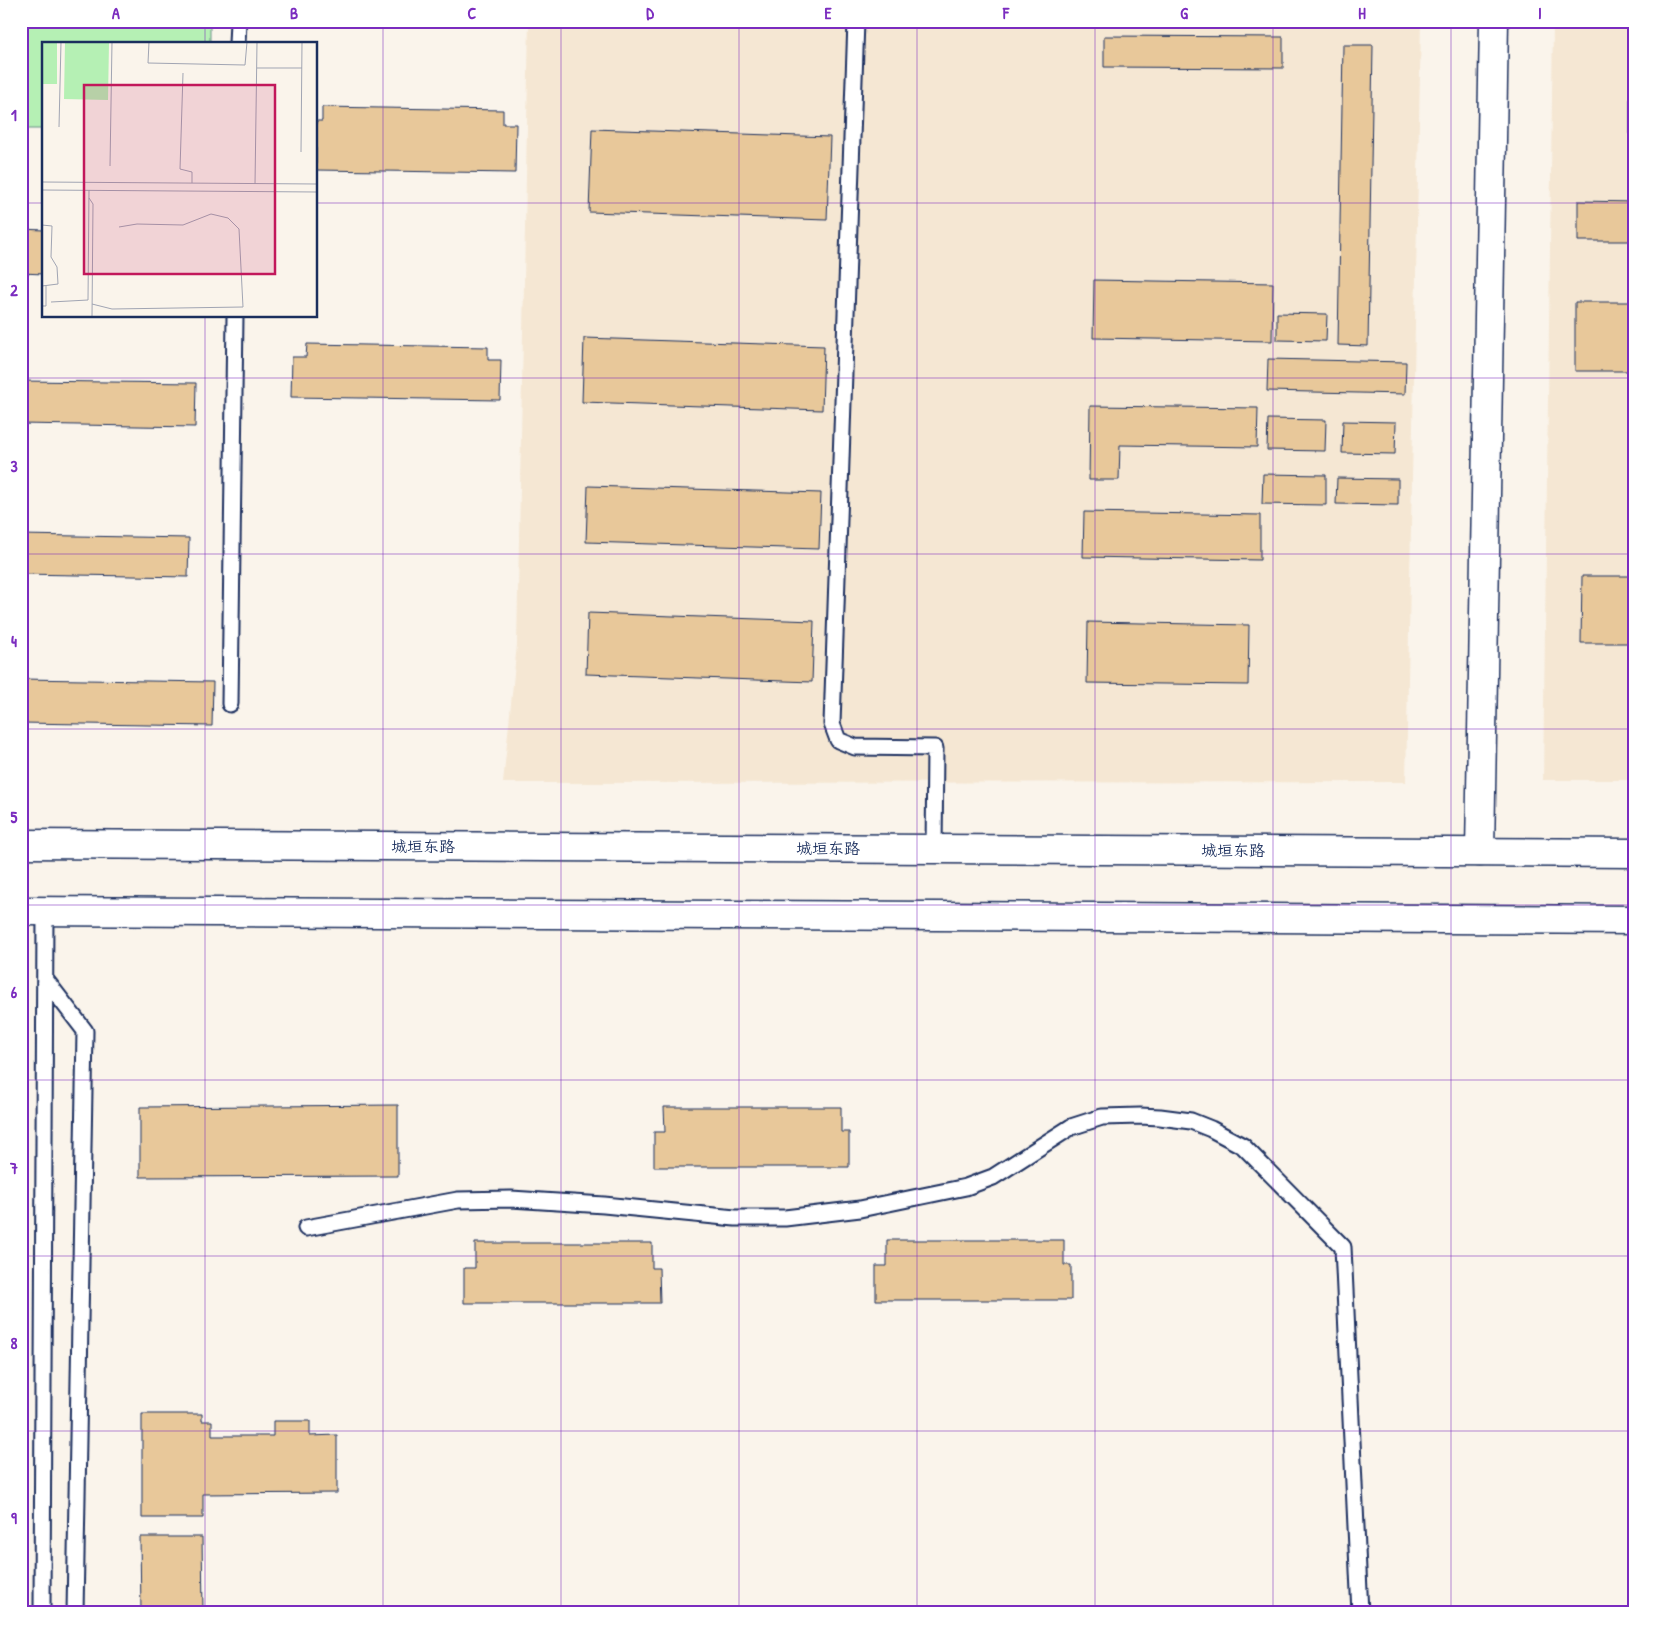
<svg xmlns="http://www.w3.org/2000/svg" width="1656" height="1634" font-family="'Patrick Hand','LXGW WenKai TC',sans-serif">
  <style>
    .built { fill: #f5e7d3 }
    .green { fill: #b5f0b4; stroke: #689089 }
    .building { fill: #e8c89a; stroke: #1b2f5e }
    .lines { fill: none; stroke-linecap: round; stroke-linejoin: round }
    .lane-casing { stroke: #1b2f5e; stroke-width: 19 }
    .street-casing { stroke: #1b2f5e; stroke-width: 31 }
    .secondary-casing { stroke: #1b2f5e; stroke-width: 31 }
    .lane { stroke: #fff; stroke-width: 15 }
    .street { stroke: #fff; stroke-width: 28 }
    .secondary { stroke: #fff; stroke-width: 28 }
    .grid { fill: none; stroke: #7b2cbf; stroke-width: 1; stroke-opacity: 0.55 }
    .labels { text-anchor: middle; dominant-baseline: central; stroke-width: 5; stroke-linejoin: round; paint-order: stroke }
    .street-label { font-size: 16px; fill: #1b2f5e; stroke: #fff }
    .inset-road { fill: none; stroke: #a1a5b3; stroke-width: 1 }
    .view { fill: #c2185b; fill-opacity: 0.15; stroke: #c2185b; stroke-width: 2.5 }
    .inset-edge { fill: none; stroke: #1b2f5e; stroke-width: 2.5 }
    .neatline { fill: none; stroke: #7b2cbf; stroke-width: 2 }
    .grid-label { font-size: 16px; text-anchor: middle; font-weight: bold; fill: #7b2cbf }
  </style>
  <rect width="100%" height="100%" fill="#faf4eb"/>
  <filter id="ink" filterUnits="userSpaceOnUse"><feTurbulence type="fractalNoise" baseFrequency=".02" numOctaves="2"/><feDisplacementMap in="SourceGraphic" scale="10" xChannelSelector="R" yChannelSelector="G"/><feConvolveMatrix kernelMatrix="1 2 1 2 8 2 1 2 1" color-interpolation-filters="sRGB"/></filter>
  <g filter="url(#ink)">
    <!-- built -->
    <path class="built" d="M 529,21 L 1421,21 L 1406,782 L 503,783 L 517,644 Z
      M 1553,21 L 1635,21 L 1635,780 L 1543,780 Z"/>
    <!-- green -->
    <path class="green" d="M 21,21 L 210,21 L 210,44 L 44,44 L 44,129 L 21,129 Z"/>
    <!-- building -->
    <path class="building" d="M 1104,36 L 1283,37 L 1283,68 L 1104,67 Z
      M 1343,45 L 1373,45 L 1368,346 L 1338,345 Z
      M 1630,91 L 1635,92 L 1635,140 L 1630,140 Z
      M 322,107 L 503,110 L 503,124 L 516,124 L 515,173 L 316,170 L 316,121 L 322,121 Z
      M 592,129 L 830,137 L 827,220 L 589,212 Z
      M 1578,201 L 1635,202 L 1635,241 L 1578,241 Z
      M 21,229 L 44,230 L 44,274 L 21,273 Z
      M 1094,280 L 1273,283 L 1272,341 L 1093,338 Z
      M 1575,302 L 1635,302 L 1635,371 L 1575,371 Z
      M 1277,313 L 1327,314 L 1326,341 L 1277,340 Z
      M 584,338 L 824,346 L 822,410 L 582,402 Z
      M 307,344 L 488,347 L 488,360 L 501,360 L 500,400 L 291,397 L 292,357 L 306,357 Z
      M 1268,359 L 1406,362 L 1405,394 L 1267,391 Z
      M 21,381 L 196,383 L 195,427 L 21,424 Z
      M 1090,406 L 1258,408 L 1257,447 L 1120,445 L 1119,480 L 1089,480 Z
      M 1268,419 L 1326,420 L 1325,451 L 1267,450 Z
      M 1343,421 L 1396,422 L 1395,454 L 1342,453 Z
      M 1263,474 L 1326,475 L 1326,505 L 1262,504 Z
      M 1337,478 L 1398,479 L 1398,505 L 1336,504 Z
      M 588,486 L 821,493 L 819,549 L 586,542 Z
      M 1084,512 L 1260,515 L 1260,560 L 1083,557 Z
      M 21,535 L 189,538 L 188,577 L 21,574 Z
      M 1582,576 L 1635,576 L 1635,643 L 1581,643 Z
      M 588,613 L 814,621 L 812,682 L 586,674 Z
      M 1088,622 L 1249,625 L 1248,685 L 1087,683 Z
      M 21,679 L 213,682 L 212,726 L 21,723 Z
      M 398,1105 L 398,1176 L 140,1177 L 140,1107 Z
      M 664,1107 L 841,1107 L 841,1132 L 849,1132 L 849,1167 L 654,1167 L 654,1132 L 665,1132 Z
      M 887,1240 L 1064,1240 L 1064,1265 L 1071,1265 L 1071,1300 L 876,1300 L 876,1266 L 887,1266 Z
      M 475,1243 L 652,1243 L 652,1268 L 659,1268 L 660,1303 L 464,1303 L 464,1268 L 475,1268 Z
      M 142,1414 L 202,1414 L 202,1421 L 212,1421 L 212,1436 L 273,1436 L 273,1421 L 310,1421 L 310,1436 L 337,1435 L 337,1493 L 203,1494 L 203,1518 L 142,1518 Z
      M 140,1537 L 202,1537 L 203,1613 L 141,1613 Z"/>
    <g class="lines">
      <defs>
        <path id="lane" d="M 856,21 L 832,724 L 838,740 L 855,747 L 935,748 L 934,849
          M 237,44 L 238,21
          M 230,704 L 235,316
          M 45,979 L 85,1031 L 75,1613
          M 306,1228 L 458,1200 L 511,1199 L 604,1205 L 735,1218 L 785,1218 L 860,1209 L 966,1187 L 993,1177 L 1071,1127 L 1102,1117 L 1140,1116 L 1160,1117 L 1191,1121 L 1211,1129 L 1243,1146 L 1343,1247 L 1360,1613
          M 42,1613 L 45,911"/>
        <path id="street" d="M 1480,852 L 1494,21"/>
        <path id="secondary" d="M 21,844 L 1635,853
          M 21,911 L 1635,920"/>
      </defs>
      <!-- lane casing -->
      <use href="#lane" class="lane-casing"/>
      <!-- street casing -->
      <use href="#street" class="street-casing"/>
      <!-- secondary casing -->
      <use href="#secondary" class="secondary-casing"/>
      <!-- lane -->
      <use href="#lane" class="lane"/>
      <!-- street -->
      <use href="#street" class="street"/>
      <!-- secondary -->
      <use href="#secondary" class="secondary"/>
    </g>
  </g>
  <!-- grid -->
  <path class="grid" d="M 205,21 L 205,44M 383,21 L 383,1613M 561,21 L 561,1613M 739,21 L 739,1613M 917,21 L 917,1613M 1095,21 L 1095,1613M 1273,21 L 1273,1613M 1451,21 L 1451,1613M 21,203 L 44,203M 316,203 L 1635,203M 205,316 L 205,1613M 21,378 L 1635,378M 21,554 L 1635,554M 21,729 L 1635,729M 21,905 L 1635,905M 21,1080 L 1635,1080M 21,1256 L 1635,1256M 21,1431 L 1635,1431"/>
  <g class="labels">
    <!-- street labels -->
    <g class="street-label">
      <text x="423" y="846">城垣东路</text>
      <text x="828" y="848">城垣东路</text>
      <text x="1233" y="850">城垣东路</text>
    </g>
  </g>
  <!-- overview -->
  <g transform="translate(42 42)">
    <rect width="275" height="275" fill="#faf4eb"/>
    <path d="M 0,0 L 15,0 L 15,42 L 0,42 ZM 23,0 L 67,0 L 66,58 L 22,57 Z" fill="#b5f0b4"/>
    <path class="inset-road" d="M 107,0 L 106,21 L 203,23 L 205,0M 215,26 L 260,26M 141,31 L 138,127 L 150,130 L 150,141M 17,85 L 19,0M 259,110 L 260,0M 68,124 L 70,0M 0,140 L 275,142M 213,142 L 215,0M 0,148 L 275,150M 47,156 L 51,162 L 50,275M 0,183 L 10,184 L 9,215 L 15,225 L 16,242 L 0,244M 9,260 L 46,258 L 47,148M 50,262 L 70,267 L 201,265 L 197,187 L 186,176 L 169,172 L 141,183 L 95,182 L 77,185M 0,264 L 4,264 L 4,244"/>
    <path class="view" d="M 42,43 L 233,43 L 233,232 L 42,232 Z"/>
    <rect width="275" height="275" class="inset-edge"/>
  </g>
  <!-- margin -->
  <rect width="1656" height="1634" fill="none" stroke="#fff" stroke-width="55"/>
  <rect x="28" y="28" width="1600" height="1578" class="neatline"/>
  <g class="grid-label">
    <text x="116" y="19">A</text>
    <text x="294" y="19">B</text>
    <text x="472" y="19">C</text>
    <text x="650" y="19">D</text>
    <text x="828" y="19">E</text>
    <text x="1006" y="19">F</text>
    <text x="1184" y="19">G</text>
    <text x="1362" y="19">H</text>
    <text x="1540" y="19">I</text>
    <text x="14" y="121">1</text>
    <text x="14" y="296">2</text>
    <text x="14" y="472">3</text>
    <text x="14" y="647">4</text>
    <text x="14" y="823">5</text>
    <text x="14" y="998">6</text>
    <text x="14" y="1174">7</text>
    <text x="14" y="1349">8</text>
    <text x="14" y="1524">9</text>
  </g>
</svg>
